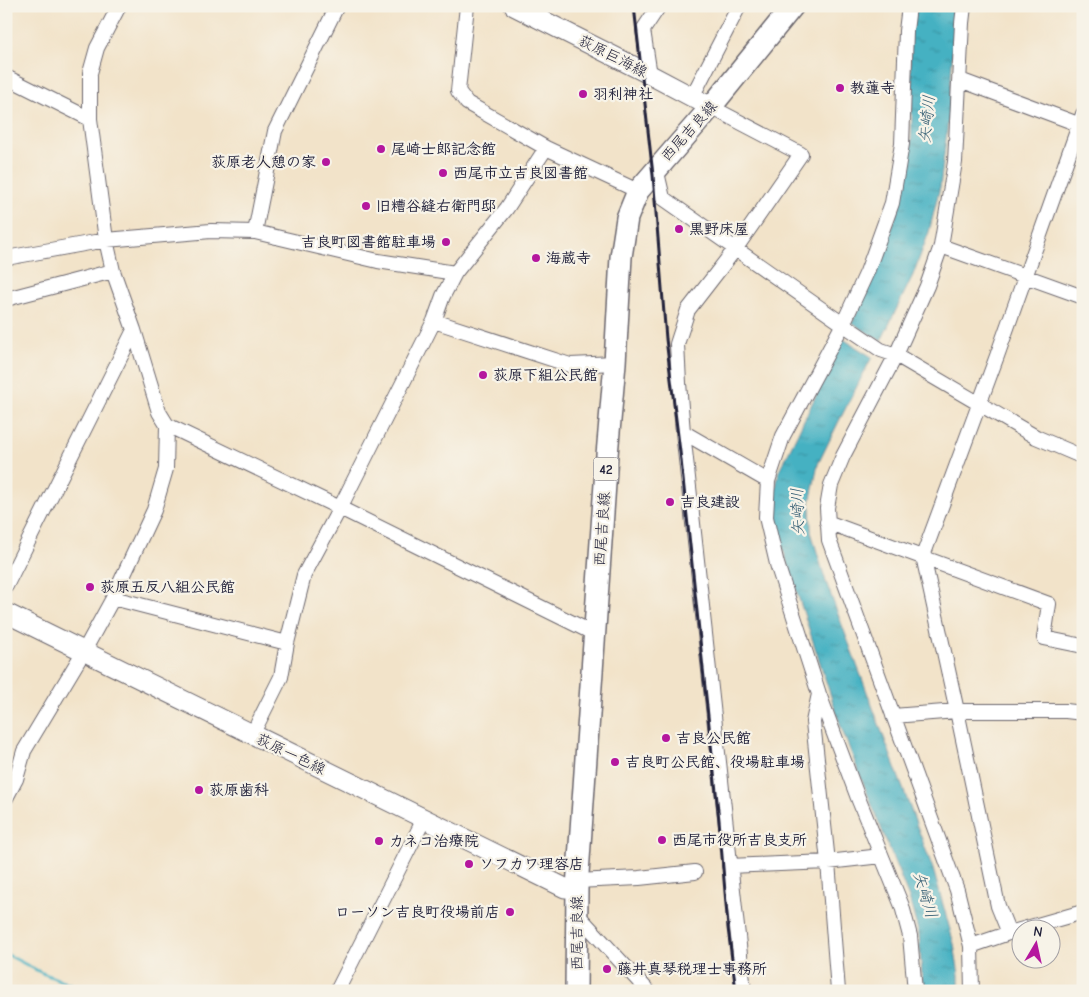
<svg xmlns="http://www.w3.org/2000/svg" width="1089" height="997" font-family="'Comic Neue','Klee One',sans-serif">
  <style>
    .water { fill: url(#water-ripples); stroke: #346a7e }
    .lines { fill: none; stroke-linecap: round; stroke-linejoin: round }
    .stream { stroke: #45b1c2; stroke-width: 3 }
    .street-casing { stroke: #6b666d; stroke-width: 16 }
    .secondary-casing { stroke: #6b666d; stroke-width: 21 }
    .primary-casing { stroke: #6b666d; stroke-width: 24 }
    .street { stroke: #fff; stroke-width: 14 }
    .secondary { stroke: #fff; stroke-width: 19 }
    .primary { stroke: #fff; stroke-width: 21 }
    .rail { stroke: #22223b; stroke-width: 3 }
    .poi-dot { fill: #b5179e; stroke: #f7f3e8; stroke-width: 2 }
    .labels { text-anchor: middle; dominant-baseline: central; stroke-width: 4.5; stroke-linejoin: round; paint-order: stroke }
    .shield { fill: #f7f3e8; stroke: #62616f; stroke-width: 1 }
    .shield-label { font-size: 14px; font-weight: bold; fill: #22223b }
    .street-label { font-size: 15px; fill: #22223b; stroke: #f7f3e8 }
    .poi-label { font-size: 15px; font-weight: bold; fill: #22223b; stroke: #f7f3e8; text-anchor: start }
    .water-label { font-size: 16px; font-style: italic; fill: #305b71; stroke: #f7f3e8 }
  </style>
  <defs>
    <pattern id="water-ripples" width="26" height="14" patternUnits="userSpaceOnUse" patternTransform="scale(1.25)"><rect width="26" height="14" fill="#45b1c2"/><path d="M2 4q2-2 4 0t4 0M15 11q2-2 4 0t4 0" fill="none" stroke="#39909f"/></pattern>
  </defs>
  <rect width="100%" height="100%" fill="#f7f3e8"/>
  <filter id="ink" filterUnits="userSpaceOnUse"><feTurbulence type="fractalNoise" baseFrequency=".02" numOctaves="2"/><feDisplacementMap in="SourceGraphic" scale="10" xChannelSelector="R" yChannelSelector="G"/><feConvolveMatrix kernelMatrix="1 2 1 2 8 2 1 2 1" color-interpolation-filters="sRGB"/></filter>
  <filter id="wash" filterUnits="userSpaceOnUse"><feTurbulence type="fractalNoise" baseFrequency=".0096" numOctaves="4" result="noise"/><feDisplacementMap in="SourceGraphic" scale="20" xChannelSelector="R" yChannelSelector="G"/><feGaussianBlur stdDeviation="1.12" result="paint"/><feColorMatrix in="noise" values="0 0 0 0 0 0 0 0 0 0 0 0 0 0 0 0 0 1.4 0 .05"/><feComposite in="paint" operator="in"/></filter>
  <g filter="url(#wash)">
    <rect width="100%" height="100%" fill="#f2e3c9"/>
    <!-- water -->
    <path class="water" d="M 916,6 L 955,6 L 949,115 L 940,187 L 929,232 L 913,275 L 881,341 L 852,323 C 878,265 906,206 911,143 C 914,107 909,72 910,36 C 910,26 914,16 916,6 Z
      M 843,339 L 872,357 L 838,423 L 818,464 L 810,503 L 811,532 L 826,582 L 933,869 L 954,944 L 959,975 L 959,991 L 923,991 L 919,934 L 909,898 L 842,730 L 786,559 L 776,523 L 774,496 L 779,472 Z"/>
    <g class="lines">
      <!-- stream -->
      <path class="stream" d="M 6,954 L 42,973 L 87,991"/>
    </g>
  </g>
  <g filter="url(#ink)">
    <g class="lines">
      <defs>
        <path id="street" d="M 467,6 L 458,91 L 467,103 L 546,148 L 638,191
          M 909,6 L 906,31 L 902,144 L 892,203 L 867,272 L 843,324 L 783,436 L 768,481 L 766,517 L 777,564 L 819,694 L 858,798 L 902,906 L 910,936 L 915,991
          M 964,6 L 962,23 L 955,162 L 941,246 L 927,286 L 896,355 L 843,456 L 831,485 L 827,508 L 829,540 L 957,890 L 971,946 L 972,991
          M 650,75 L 643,30 L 659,6
          M 6,77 L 90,119
          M 960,80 L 1078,124
          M 692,97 L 739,6
          M 711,107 L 801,154 L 736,248 L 688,310 L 677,344 L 679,383 L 683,432 L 744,991
          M 656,168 L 663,198 L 850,329 L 881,350 L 896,355 L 1036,437 L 1083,457
          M 255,232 L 275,131 L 337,6
          M 941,246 L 1083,297
          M 6,258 L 106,240 L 211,231 L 255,232 L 378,261 L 455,273
          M 6,299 L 113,271
          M 434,321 L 570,365 L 615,363
          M 167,425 L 340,508 L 595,634
          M 683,432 L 768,481
          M 827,522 L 1049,604 L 1044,638 L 1083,646
          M 6,586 L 134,330
          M 113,598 L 287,643
          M 819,694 L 813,722 L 828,862 L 838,991
          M 893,716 L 957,711 L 1066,711 L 1083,713
          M 252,735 L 281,677 L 287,643 L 304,575 L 340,508 L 434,321 L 443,296 L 455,273 L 507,208 L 546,148
          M 6,798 L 16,779 L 24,751 L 84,651 L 113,598 L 154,510 L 166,469 L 167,425 L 159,412 L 134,330 L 113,271 L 106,240 L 90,119 L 90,73 L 97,48 L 119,6
          M 729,866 L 828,862 L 881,856
          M 577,881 L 639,878 L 695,872
          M 576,913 L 648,991
          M 1009,933 L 998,906 L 957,711 L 923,556 L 997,356 L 1083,114
          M 971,946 L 1009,933 L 1083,912
          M 337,991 L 424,819"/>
        <path id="secondary" d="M 514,6 L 641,70 L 711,107
          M 6,613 L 565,888 L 577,888"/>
        <path id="primary" d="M 576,991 L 577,888 L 607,455 L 615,363 L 621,257 L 627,218 L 638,191 L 711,107 L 793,6"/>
      </defs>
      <!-- street casing -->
      <use href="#street" class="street-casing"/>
      <!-- secondary casing -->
      <use href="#secondary" class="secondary-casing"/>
      <!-- primary casing -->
      <use href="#primary" class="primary-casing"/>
      <!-- street -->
      <use href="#street" class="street"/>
      <!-- secondary -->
      <use href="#secondary" class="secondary"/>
      <!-- primary -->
      <use href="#primary" class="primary"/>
      <!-- rail -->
      <path class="rail" d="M 634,6 L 653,175 L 666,339 L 681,460 L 719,820 L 728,928 L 736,991"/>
    </g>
  </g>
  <!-- markers -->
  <g class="poi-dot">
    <circle cx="840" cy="88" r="5"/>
    <circle cx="583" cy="94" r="5"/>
    <circle cx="381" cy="149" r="5"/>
    <circle cx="326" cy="162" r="5"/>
    <circle cx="443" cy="173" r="5"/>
    <circle cx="366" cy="206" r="5"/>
    <circle cx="679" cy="229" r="5"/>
    <circle cx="446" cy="242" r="5"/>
    <circle cx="536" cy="258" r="5"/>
    <circle cx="483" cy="375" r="5"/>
    <circle cx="670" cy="502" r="5"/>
    <circle cx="90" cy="587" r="5"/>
    <circle cx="666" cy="738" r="5"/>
    <circle cx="615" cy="762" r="5"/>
    <circle cx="199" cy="790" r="5"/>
    <circle cx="662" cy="840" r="5"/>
    <circle cx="379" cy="841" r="5"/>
    <circle cx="469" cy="864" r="5"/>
    <circle cx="510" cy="912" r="5"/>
    <circle cx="607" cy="969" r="5"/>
  </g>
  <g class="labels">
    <!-- shield labels -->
    <rect class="shield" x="593.5" y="457.5" width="25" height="23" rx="4"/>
    <g class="shield-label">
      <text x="606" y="469">42</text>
    </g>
    <!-- street labels -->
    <g class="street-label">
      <text transform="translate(613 56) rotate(27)">荻原巨海線</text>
      <text transform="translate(689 131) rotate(-48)">西尾吉良線</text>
      <text transform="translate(602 529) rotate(-86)">西尾吉良線</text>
      <text transform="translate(291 754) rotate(26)">荻原一色線</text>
      <text transform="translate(577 933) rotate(-90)">西尾吉良線</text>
    </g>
    <!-- poi labels -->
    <g class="poi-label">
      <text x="850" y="88">教蓮寺</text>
      <text x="593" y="94">羽利神社</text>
      <text x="391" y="149">尾崎士郎記念館</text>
      <text x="316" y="162" text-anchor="end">荻原老人憩の家</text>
      <text x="453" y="173">西尾市立吉良図書館</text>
      <text x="376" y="206">旧糟谷縫右衛門邸</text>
      <text x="689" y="229">黒野床屋</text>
      <text x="436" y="242" text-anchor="end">吉良町図書館駐車場</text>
      <text x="546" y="258">海蔵寺</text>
      <text x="493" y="375">荻原下組公民館</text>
      <text x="680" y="502">吉良建設</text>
      <text x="100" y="587">荻原五反八組公民館</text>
      <text x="676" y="738">吉良公民館</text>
      <text x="625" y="762">吉良町公民館、役場駐車場</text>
      <text x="209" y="790">荻原歯科</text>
      <text x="672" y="840">西尾市役所吉良支所</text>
      <text x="389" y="841">カネコ治療院</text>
      <text x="479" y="864">ソフカワ理容店</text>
      <text x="500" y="912" text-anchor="end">ローソン吉良町役場前店</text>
      <text x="617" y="969">藤井真琴税理士事務所</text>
    </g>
    <!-- water labels -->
    <g class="water-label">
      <text transform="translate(927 119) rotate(-84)">矢崎川</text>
      <text transform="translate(798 512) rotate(-92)">矢崎川</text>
      <text transform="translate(925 895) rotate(73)">矢崎川</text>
    </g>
  </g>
  <!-- margin -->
  <rect width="1089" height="997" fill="none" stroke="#f7f3e8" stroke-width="25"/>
  <!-- north arrow -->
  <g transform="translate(1036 944) rotate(9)"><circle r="24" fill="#f7f3e8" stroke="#a29fa3"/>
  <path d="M0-4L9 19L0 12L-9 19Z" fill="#b5179e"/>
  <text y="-8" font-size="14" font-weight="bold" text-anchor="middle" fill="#22223b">N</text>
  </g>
</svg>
